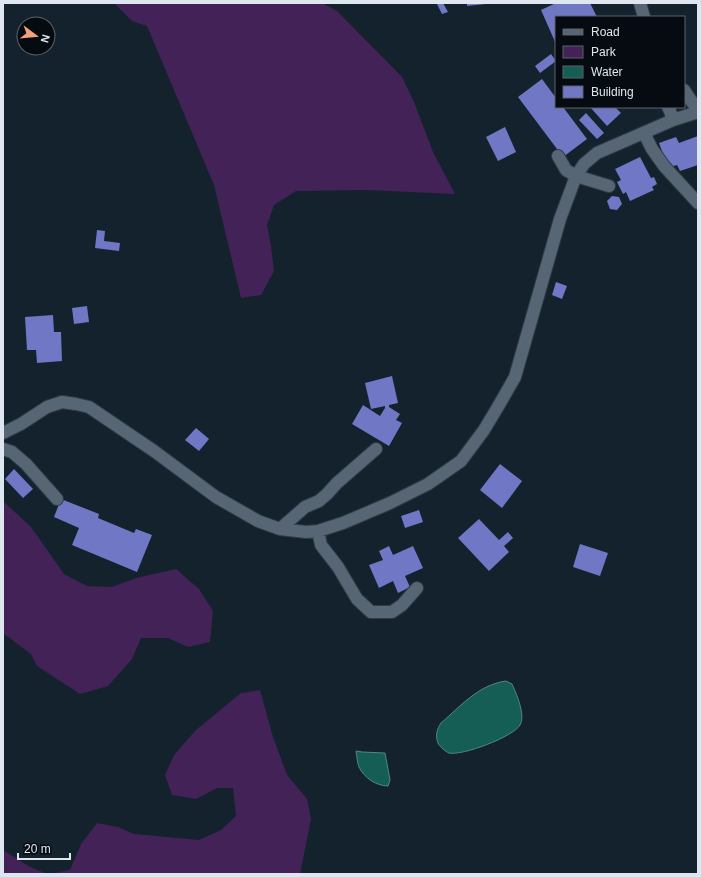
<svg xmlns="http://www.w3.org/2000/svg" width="701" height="877" font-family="Helvetica,sans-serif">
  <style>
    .green { fill: #432258 }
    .water { fill: #145e55; stroke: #518784 }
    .building { fill: #7077c5 }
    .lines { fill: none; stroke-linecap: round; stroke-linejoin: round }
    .minor-casing { stroke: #323b46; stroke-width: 14 }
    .minor { stroke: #566674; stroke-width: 12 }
  </style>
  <rect width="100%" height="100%" fill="#14222e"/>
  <!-- green -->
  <path class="green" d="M 114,3 L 322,3 L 337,11 L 402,77 L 414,102 L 433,152 L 455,194 L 367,190 L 296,191 L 274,205 L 267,225 L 271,246 L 274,271 L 261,295 L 241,298 L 214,185 L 147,26 L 132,21 Z
    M 3,501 L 31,527 L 64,574 L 87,586 L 112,587 L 136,578 L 176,569 L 199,589 L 213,611 L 210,642 L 188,647 L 168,638 L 141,638 L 132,659 L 108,686 L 80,694 L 37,666 L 31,654 L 3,633 Z
    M 260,690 L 273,737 L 287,775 L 307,799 L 311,819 L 300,874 L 49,874 L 70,870 L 81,844 L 97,823 L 118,827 L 134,834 L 199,840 L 221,830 L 236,816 L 233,788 L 217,788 L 196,799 L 172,795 L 165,775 L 174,755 L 196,730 L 241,693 Z
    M 3,850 L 30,867 L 47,874 L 3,874 Z"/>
  <!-- water -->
  <path class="water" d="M 506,681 L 512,684 C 516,693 526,715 520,725 C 513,737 462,756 449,753 C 446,752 440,747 438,743 C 435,736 437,729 441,723 C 461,706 478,685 506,681 Z
    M 356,751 L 362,752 L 385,753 L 390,780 L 388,786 C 377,786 364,778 359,767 C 357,762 357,756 356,751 Z"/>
  <!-- building -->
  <path class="building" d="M 438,3 L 443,3 L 448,12 L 442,14 L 437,4 Z
    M 467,3 L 486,3 L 486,4 L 467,6 Z
    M 556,3 L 590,3 L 597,17 L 556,17 L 556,44 L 541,10 Z
    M 551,54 L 556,61 L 540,73 L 535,66 Z
    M 542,79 L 556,98 L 556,107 L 563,107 L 587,139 L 563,157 L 518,97 Z
    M 590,107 L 615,107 L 621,113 L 607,126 Z
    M 586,113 L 604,133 L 597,139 L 579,120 Z
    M 505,127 L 516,152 L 498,161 L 486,137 Z
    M 698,136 L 698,165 L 680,171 L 677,165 L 668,168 L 659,143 L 676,137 L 679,143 Z
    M 640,157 L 651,178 L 654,177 L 657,184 L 652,187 L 654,190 L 630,201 L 626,192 L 623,194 L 617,182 L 621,180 L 615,169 Z
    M 612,196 L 619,197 L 622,204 L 617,210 L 610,209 L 607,201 Z
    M 97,230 L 105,231 L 104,241 L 120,243 L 119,251 L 95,248 Z
    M 556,282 L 567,286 L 562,299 L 552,295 Z
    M 87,306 L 89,322 L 74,324 L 72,308 Z
    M 53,315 L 54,332 L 61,332 L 62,361 L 37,363 L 36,350 L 27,350 L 25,317 Z
    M 392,376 L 398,403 L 389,405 L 389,407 L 400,414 L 396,420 L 402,423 L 389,446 L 352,424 L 363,405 L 380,416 L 385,408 L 385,406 L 371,409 L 365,383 Z
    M 196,428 L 209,439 L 199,451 L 185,440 Z
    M 500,464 L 522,481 L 502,508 L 480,490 Z
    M 14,469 L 33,489 L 23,498 L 5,479 Z
    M 61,499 L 99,514 L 98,518 L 134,533 L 136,529 L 152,535 L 137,572 L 72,545 L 79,528 L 54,517 Z
    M 419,510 L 423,522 L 405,528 L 401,516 Z
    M 479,519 L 499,540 L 508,532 L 513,538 L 504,546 L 509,552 L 489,571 L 458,538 Z
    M 580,544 L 608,553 L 600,576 L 573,567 Z
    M 389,546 L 393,555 L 413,546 L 423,568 L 405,576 L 410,587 L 398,593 L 393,581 L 379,588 L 369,565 L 383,560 L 379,551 Z"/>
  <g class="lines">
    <defs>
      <path id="minor" d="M 640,3 L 644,17
        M 684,90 L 698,111
        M 668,107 L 670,111 L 673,120
        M 644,133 L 652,149 L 664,166 L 698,203
        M 558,156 L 566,170 L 576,176 L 609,186
        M 3,433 L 21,424 L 47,407 L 62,402 L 76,404 L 89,407 L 154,451 L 216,497 L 258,521 L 280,529 L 306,532 L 318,531 L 343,523 L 390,503 L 428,484 L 461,461 L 484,430 L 499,405 L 515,377 L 560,219 L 576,176 L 584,164 L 597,153 L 673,120 L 698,112
        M 3,449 L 12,452 L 26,464 L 57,499
        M 280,529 L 305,507 L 319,501 L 327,494 L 337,483 L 376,449
        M 318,531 L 321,545 L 338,567 L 357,599 L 371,612 L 392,612 L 402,605 L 417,588"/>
    </defs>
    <!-- minor casing -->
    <use href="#minor" class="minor-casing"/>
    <!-- minor -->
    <use href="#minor" class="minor"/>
  </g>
  <!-- border -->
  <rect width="701" height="877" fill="none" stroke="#dee7f0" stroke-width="8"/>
  <!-- legend -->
  <rect x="555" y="16" width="130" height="92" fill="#050b10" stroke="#5c636a"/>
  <rect x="563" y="29" width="20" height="6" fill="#566674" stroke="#5c636a"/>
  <text x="591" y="36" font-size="12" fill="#dee7f0">Road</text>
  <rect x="563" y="46" width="20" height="12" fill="#432258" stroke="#5c636a"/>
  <text x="591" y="56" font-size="12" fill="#dee7f0">Park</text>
  <rect x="563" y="66" width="20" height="12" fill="#145e55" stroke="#5c636a"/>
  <text x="591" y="76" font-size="12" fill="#dee7f0">Water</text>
  <rect x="563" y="86" width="20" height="12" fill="#7077c5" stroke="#5c636a"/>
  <text x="591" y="96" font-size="12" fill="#dee7f0">Building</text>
  <!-- north arrow -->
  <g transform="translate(36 36) rotate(106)"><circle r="19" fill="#050b10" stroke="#5c636a"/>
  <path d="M0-3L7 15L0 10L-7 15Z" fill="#f1a17c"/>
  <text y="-6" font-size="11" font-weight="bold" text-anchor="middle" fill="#dee7f0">N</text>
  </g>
  <!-- scale -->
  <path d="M18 853v6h52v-6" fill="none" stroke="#dee7f0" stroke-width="2"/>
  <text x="24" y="853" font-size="12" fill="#dee7f0" stroke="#050b10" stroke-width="3" paint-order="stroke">20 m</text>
</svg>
